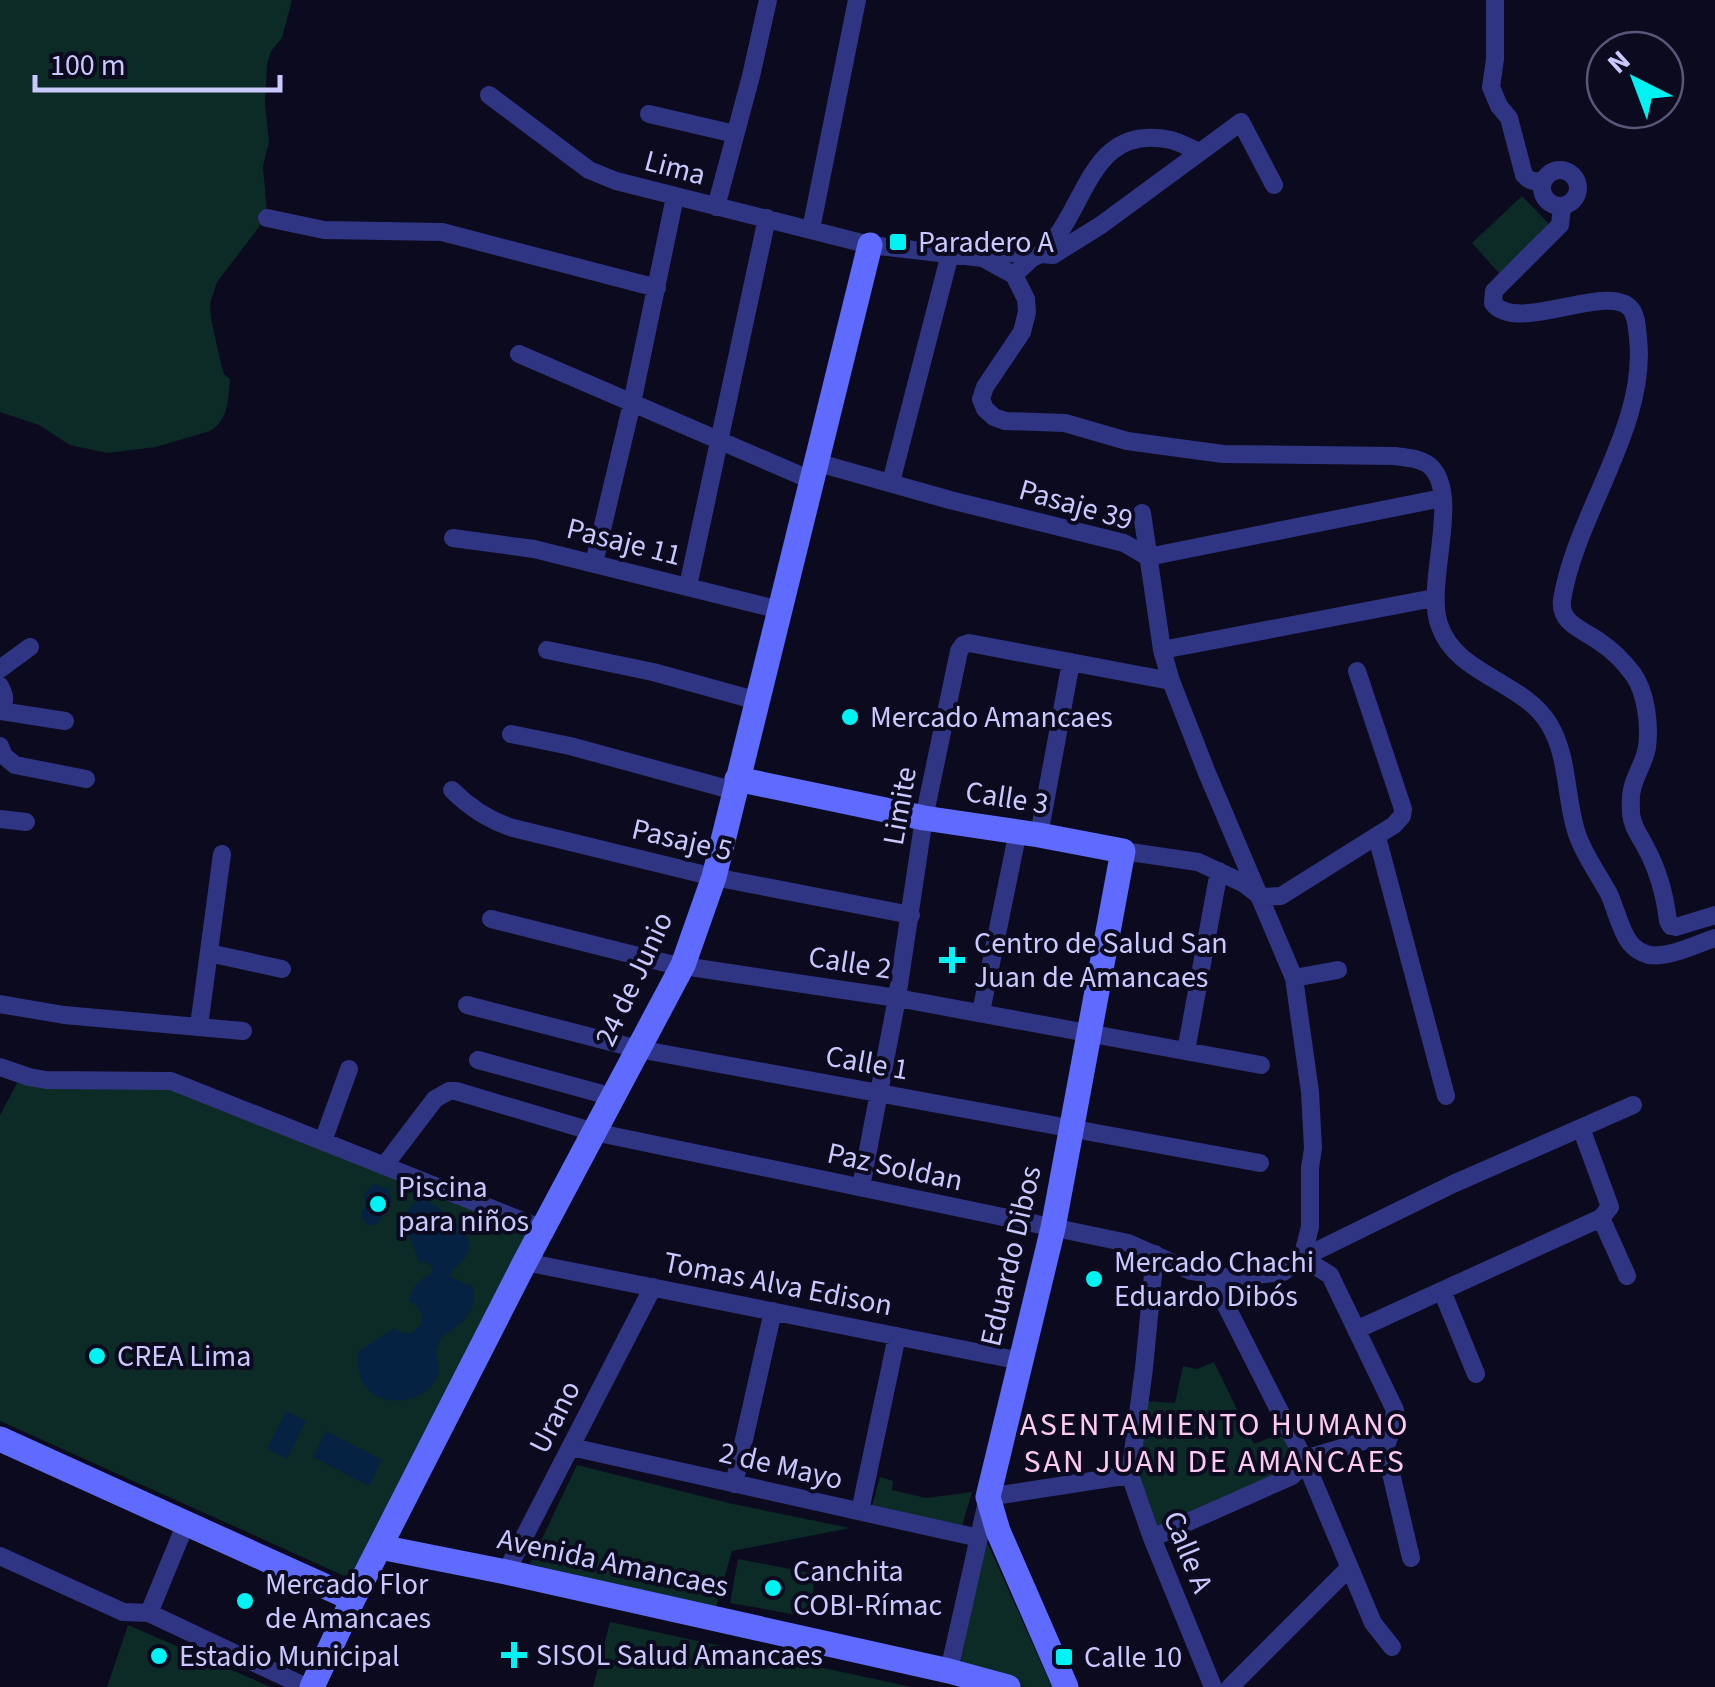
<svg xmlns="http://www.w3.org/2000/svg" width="1715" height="1687" font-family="'Source Sans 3',sans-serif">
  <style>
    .green { fill: #0c2a26 }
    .water { fill: #062242 }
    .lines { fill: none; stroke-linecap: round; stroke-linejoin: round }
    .street { stroke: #303583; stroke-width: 18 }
    .secondary { stroke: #5f6bff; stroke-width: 25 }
    .poi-dot { fill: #00f3f3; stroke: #0c0a1f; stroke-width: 4 }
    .labels { text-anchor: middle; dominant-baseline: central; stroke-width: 8; stroke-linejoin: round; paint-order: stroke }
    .street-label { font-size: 30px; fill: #c9c8ff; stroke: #0c0a1f }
    .poi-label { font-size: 30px; fill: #c9c8ff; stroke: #0c0a1f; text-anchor: start }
    .neighbourhood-label { font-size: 32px; letter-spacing: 2.5px; fill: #ffcaf1; stroke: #0c0a1f }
  </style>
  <rect width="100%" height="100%" fill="#0c0a1f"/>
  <!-- green -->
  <path class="green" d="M 0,0 L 292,0 L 282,38 L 271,51 L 267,65 L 265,103 L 269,142 L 263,166 L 267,213 L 259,227 L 217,282 L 210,303 L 211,318 L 220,360 L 224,374 L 230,379 C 228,399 229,420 210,431 L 156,447 L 107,453 L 70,445 L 39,425 L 0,412 Z
    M 1522,196 L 1551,226 L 1499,273 L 1472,243 Z
    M 17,1083 L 47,1088 L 173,1089 L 530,1230 L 351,1579 L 0,1421 L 0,1115 Z
    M 1214,1362 L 1254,1444 L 1272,1437 L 1286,1436 L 1296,1458 L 1292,1468 L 1154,1531 L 1133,1475 L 1146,1401 L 1175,1403 L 1183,1366 L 1197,1369 Z
    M 577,1465 L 733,1504 L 850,1528 L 732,1551 L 716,1607 L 530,1564 Z
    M 880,1477 L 893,1481 L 892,1490 L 926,1498 L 972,1492 L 962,1526 L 872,1506 Z
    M 986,1540 L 1052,1687 L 1025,1687 L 967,1671 L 961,1660 Z
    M 738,1559 L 816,1574 L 809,1617 L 730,1603 Z
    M 610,1622 L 912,1687 L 593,1687 Z
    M 128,1625 L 271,1687 L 107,1687 Z"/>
  <!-- water -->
  <path class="water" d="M 375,1184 L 389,1189 L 392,1202 L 382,1212 L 380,1221 L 375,1225 L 368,1225 L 361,1218 L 362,1211 L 366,1206 C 362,1196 366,1188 375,1184 Z
    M 424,1199 C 451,1215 494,1241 451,1271 L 450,1277 L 472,1286 C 479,1302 469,1318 455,1328 C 451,1331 446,1333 442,1337 C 439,1342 438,1347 435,1352 C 460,1404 349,1428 358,1352 L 394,1328 L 399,1332 L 410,1334 L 421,1325 L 422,1314 L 415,1304 L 409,1302 C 411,1289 418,1279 431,1274 L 433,1269 L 428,1263 L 419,1262 C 413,1240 391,1208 424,1199 Z
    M 286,1411 L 306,1421 L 287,1459 L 267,1449 Z
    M 326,1431 L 382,1460 L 369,1486 L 313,1457 Z"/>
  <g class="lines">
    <!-- street -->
    <path class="street" d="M 1495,0 L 1495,59 L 1491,87 L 1499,106 L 1509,118 L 1524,175 C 1530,182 1535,182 1544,180
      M 489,95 L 589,170 L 616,181 L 870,245 L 983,258 L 1014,275 L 1026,299 L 1027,312 L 1022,332 L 985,387 L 981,399 L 985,409 L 994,417 L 1005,421 L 1065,423 L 1127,441 L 1223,454 L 1395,456 C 1407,458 1422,458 1431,467 C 1461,497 1425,583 1439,624 C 1455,675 1522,680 1549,724 C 1569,757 1565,798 1577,834 C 1584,855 1599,875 1609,894 C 1616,909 1620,930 1630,943 C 1634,948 1642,953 1649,955 C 1670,958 1696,944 1715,938
      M 649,114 L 735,134
      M1542 188a18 18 0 1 1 36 0a18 18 0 1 1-36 0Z
      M 716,207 L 751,76 L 768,0
      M 1562,207 L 1560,225 L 1494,291 L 1493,303 C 1517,335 1609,281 1631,309 C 1637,317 1637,329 1638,338 C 1648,426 1576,513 1562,600 C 1559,624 1584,630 1600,642 C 1612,650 1624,662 1633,674 C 1646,692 1650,725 1647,747 C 1645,762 1634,776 1632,790 C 1630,797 1631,806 1631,813 C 1632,827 1640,836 1646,848 C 1658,870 1665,896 1668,921 L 1671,926 L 1676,927 L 1715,915
      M 267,218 L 324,230 L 442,232 L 657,288
      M 811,229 L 857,0
      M 1041,254 C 1048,246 1055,239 1061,230 C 1090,185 1101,125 1171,140 C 1180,142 1190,148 1199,152
      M 983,258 L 1004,251 L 1032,258
      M 1014,275 L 1032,258 L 1041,254 L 1053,255 L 1101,225 L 1241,122 L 1274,185
      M 519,354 L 811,480
      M 815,462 L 950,500 L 1124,543 L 1148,557 L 1442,498
      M 891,482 L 950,254
      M 1142,513 L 1162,650 L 1171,681 L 1207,773 L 1294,978 L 1310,1092 L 1313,1148 L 1310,1168 L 1310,1227 L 1302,1258
      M 453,538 L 534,549 L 780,610
      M 594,563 L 632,403 L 675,197
      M 688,586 L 767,218
      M 547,650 L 653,672 L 758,701
      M 1162,650 L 1434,598
      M 0,669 L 30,647
      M 0,686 C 5,695 6,701 0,710
      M 0,711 L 65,721
      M 511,734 L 570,746 L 735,791
      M 0,746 L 4,756 L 15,765 L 86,779
      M 452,790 C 470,808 488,820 513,828 L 714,877 L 911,915
      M 0,819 L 26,822
      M 1039,835 L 1071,662
      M 1377,837 L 1446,1096
      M 1123,851 L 1198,862 L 1243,883 L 1261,897 L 1281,896 L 1394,825 L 1402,816 L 1403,809 L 1357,671
      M 491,919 L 670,964 L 897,998 L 1261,1065
      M 209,953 L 282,969
      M 1294,978 L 1338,970
      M 0,1004 L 64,1015 L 243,1031
      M 467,1005 L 638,1049 L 1260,1163
      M 981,1012 L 1018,831
      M 199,1026 L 222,854
      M 1186,1051 L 1219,871
      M 478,1060 L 613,1097
      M 0,1067 L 29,1077 L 46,1080 L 171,1081 L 543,1229
      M 323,1141 L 349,1069
      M 384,1166 L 435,1099 L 449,1091 L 456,1091 L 594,1132 L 1128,1243 L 1191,1271 L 1231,1278 L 1283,1272 L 1302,1258 L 1453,1184 L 1633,1105
      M 861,1187 L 897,998 L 924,818 L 959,651 L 963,645 L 969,643 L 1171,681
      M 1601,1218 L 1627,1276
      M 1155,1254 L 1144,1368 L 1130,1475 L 1152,1538 L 1213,1687
      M 525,1262 L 1021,1361
      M 1211,1276 L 1304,1459 L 1373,1623 L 1392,1647
      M 1442,1291 L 1476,1374
      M 1356,1330 L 1601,1218 L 1610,1207 L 1581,1128
      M 1393,1427 L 1385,1448 L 1411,1558
      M 571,1447 L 979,1538
      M 734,1484 L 773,1311
      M 860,1511 L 897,1336
      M 1152,1538 L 1292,1476 L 1300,1468 L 1304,1459 L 1374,1438 L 1393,1427 L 1395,1410 L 1330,1275 L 1302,1258
      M 0,1556 L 123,1612 L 149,1613 L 306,1687
      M 506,1572 L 653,1287
      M 149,1613 L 186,1523
      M 949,1671 L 988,1497 L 1130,1475
      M 1230,1687 L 1349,1568"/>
    <!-- secondary -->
    <path class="secondary" d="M 737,779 L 924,818 L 1039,835 L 1123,851 L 1053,1228 L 988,1497 L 998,1531 L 1066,1687
      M 0,1439 L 353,1599
      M 380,1547 L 506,1572 L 949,1671 L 1008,1687
      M 312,1687 L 353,1599 L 525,1262 L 683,965 L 714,877 L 870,245"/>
  </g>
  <!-- markers -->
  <g class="poi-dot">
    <rect x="888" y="232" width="20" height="20" rx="5"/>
    <circle cx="850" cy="717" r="10"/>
    <path d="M947 945h10v10h10v10h-10v10h-10v-10h-10v-10h10z"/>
    <circle cx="378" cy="1204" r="10"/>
    <circle cx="1094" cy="1279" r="10"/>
    <circle cx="97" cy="1356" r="10"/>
    <circle cx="773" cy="1588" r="10"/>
    <circle cx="245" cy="1601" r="10"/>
    <path d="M509 1640h10v10h10v10h-10v10h-10v-10h-10v-10h10z"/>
    <circle cx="159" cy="1656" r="10"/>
    <rect x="1054" y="1647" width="20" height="20" rx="5"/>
  </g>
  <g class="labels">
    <!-- street labels -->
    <g class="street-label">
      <text transform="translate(675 168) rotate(15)">Lima</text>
      <text transform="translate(1076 505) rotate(16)">Pasaje 39</text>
      <text transform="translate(624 542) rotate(14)">Pasaje 11</text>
      <text transform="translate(1007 798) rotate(9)">Calle 3</text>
      <text transform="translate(900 806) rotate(-80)">Limite</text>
      <text transform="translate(682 840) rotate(13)">Pasaje 5</text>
      <text transform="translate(850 963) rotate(9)">Calle 2</text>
      <text transform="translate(634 979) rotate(-65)">24 de Junio</text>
      <text transform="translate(867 1063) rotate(10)">Calle 1</text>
      <text transform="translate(895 1167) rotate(12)">Paz Soldan</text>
      <text transform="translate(1011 1256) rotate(-77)">Eduardo Dibos</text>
      <text transform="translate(778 1284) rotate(11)">Tomas Alva Edison</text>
      <text transform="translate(555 1417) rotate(-63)">Urano</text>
      <text transform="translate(781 1466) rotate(13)">2 de Mayo</text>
      <text transform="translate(1188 1552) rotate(68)">Calle A</text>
      <text transform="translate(613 1563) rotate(12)">Avenida Amancaes</text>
    </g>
    <!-- poi labels -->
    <g class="poi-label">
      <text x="918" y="242">Paradero A</text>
      <text x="870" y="717">Mercado Amancaes</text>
      <text x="974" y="943">Centro de Salud San<tspan x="974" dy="34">Juan de Amancaes</tspan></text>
      <text x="398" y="1187">Piscina<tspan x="398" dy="34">para niños</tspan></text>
      <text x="1114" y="1262">Mercado Chachi<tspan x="1114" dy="34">Eduardo Dibós</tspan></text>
      <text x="117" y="1356">CREA Lima</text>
      <text x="793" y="1571">Canchita<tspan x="793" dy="34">COBI-Rímac</tspan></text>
      <text x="265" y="1584">Mercado Flor<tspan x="265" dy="34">de Amancaes</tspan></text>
      <text x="536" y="1655">SISOL Salud Amancaes</text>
      <text x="179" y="1656">Estadio Municipal</text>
      <text x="1084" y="1657">Calle 10</text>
    </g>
    <!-- neighbourhood labels -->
    <g class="neighbourhood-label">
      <text x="1215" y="1425">ASENTAMIENTO HUMANO<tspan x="1215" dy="37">SAN JUAN DE AMANCAES</tspan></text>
    </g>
  </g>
  <!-- north arrow -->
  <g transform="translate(1635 80) rotate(318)"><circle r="48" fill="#0c0a1f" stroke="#585679" stroke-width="2.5"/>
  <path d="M0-8L18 38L0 25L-18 38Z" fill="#00f3f3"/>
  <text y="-15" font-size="28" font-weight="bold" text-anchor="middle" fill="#c9c8ff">N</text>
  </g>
  <!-- scale -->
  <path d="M35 75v15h245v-15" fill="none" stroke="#c9c8ff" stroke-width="5"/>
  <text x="50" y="75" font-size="30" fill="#c9c8ff" stroke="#0c0a1f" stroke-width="8" paint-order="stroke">100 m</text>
</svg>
